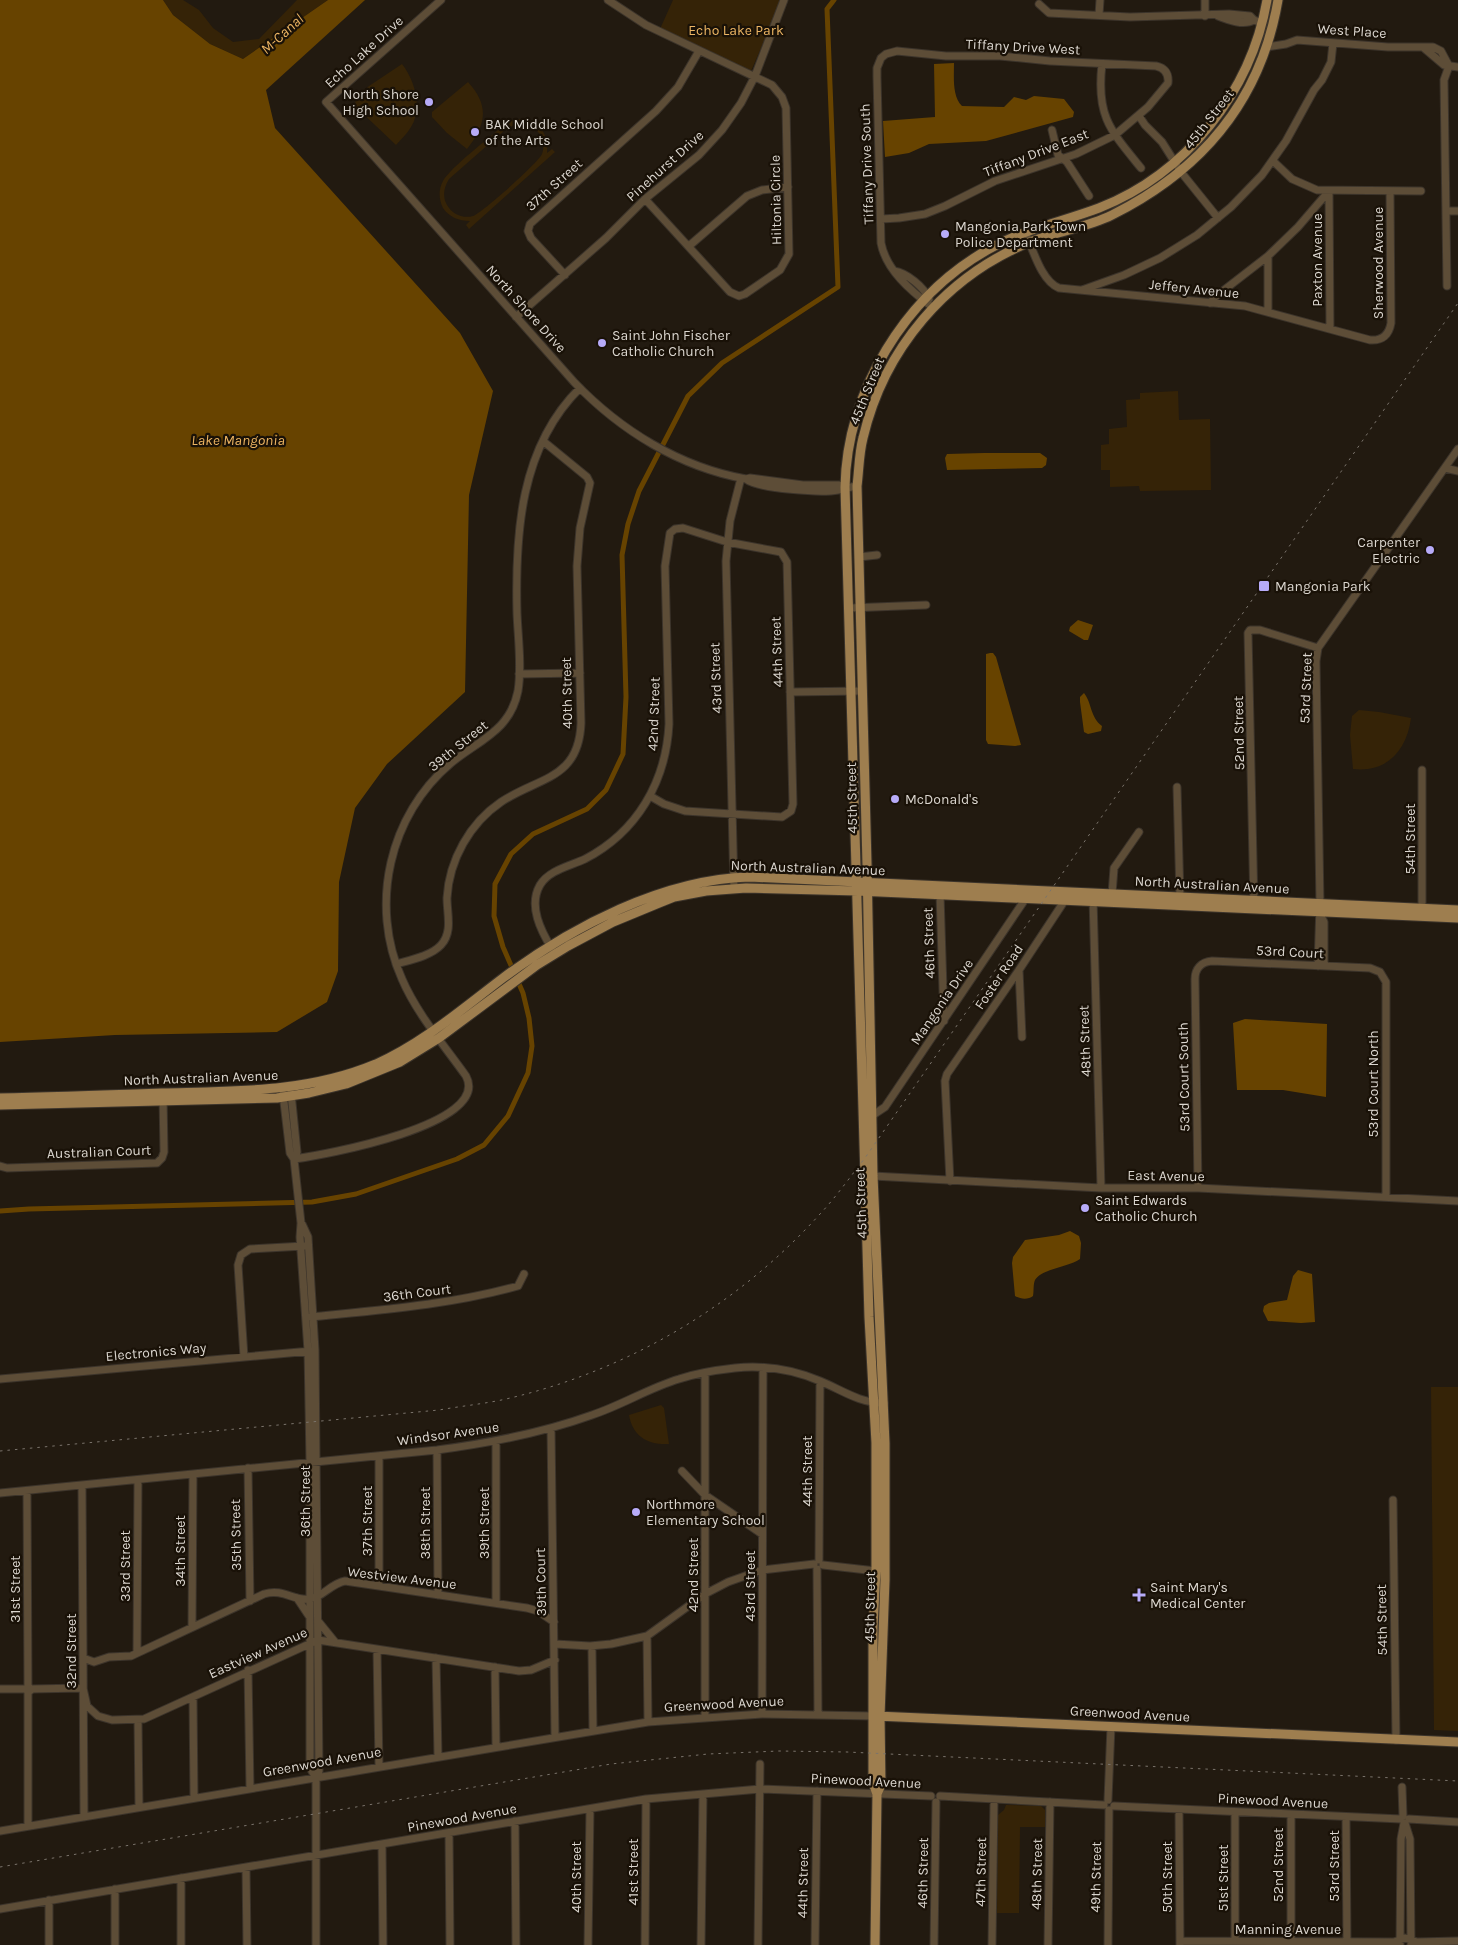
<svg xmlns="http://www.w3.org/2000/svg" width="1458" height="1945" font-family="Karla,sans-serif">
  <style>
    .green { fill: #352307; fill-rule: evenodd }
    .water { fill: #674300 }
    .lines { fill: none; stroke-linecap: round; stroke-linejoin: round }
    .canal { stroke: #674300; stroke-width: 5 }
    .minor-casing { stroke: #3c342b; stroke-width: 9 }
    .major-casing { stroke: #3c342b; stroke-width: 11 }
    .minor { stroke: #5d4d37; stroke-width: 7 }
    .major { stroke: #9e7e4f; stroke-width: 9 }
    .rail { stroke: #7b746c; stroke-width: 1; stroke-dasharray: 2.5 5; stroke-linecap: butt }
    .poi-dot { fill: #b7abf8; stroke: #191107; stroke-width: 2 }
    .labels { text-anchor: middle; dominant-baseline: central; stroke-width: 4.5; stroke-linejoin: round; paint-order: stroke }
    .park-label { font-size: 14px; fill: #edb664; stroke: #191107 }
    .street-label { font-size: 14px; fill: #dbd6cf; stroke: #191107 }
    .poi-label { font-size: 14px; fill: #dbd6cf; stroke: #191107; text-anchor: start }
    .water-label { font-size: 15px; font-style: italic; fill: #ecb462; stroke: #191107 }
  </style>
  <rect width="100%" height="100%" fill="#221a10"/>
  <!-- green -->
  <path class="green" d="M 163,0 L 183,0 L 199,10 L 213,28 L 233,42 L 259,39 L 297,0 L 328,0 L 243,59 L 210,44 L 173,15 Z
    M 673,0 L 782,0 L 751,71 L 660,29 Z
    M 402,64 C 415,81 423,108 411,127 C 407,134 401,139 396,145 L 355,106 L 356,97 L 369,86 Z
    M 468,82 C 490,106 486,125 467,149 L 447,133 L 432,117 L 432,112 Z
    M 522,119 C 540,121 549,135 547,153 L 552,149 L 555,152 L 469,229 L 466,225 L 470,221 C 459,221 449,217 443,208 C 439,200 438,190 443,181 C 450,168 489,138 503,126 L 510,121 ZM 518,123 C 535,123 548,138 542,154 C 538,163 482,213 473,216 C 463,219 452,214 447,205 C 442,196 444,187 449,179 L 506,129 Z
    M 1178,391 L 1179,420 L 1210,419 L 1211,490 L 1140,491 L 1139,486 L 1110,487 L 1110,470 L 1101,470 L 1101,445 L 1109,444 L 1109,429 L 1127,427 L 1126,400 L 1140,399 L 1140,393 Z
    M 1359,710 L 1379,712 L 1411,718 C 1407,750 1387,773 1353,769 L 1350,735 L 1352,716 Z
    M 1431,1387 L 1458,1387 L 1458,1731 L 1434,1730 Z
    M 661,1405 L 664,1408 L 669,1444 C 648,1445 633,1437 629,1415 Z
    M 1006,1805 L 1041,1806 L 1045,1810 L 1045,1827 L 1020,1827 L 1019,1913 L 997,1913 L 998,1815 L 1004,1810 Z"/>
  <!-- water -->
  <path class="water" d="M 0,0 L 163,0 L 173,15 L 210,44 L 243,59 L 328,0 L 365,0 L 266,90 L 275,128 L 460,333 L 493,391 L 469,495 L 465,692 L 387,764 L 355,808 L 339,882 L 338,971 L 327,1002 L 277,1032 L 115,1035 L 0,1042 Z
    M 954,63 C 954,77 952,96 962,106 L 1004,107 L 1014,97 L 1026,100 L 1034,96 L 1064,99 L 1074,112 L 1073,117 L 986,141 L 929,144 L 909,153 L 885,157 L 883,121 L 935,117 L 934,64 Z
    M 984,453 L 1040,453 L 1047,458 L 1046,465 L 1042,468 L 947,470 L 945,458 L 947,454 Z
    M 1078,620 L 1093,625 L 1088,640 L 1084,640 L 1069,631 L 1070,627 Z
    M 990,653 L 993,653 L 996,657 L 1021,745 L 1015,746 L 988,744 L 986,740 L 986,654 Z
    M 1084,693 C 1092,703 1090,717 1102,726 L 1101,731 L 1088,734 L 1084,732 L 1080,702 L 1080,697 Z
    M 1245,1019 L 1327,1024 L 1326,1097 L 1283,1090 L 1237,1090 L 1233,1023 Z
    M 1070,1231 L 1079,1236 L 1081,1243 L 1080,1259 C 1069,1267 1041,1269 1035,1280 C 1033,1284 1034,1292 1033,1296 C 1028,1300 1020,1299 1015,1296 L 1012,1263 L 1013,1257 L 1025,1240 L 1059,1235 Z
    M 1298,1270 L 1312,1274 L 1315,1322 L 1301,1323 L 1268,1321 L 1263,1311 L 1264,1306 L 1269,1303 L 1287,1300 L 1293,1276 Z"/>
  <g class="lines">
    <!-- canal -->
    <path class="canal" d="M 0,1211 L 29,1209 L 312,1202 L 356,1194 L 457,1159 L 484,1145 L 508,1116 L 528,1073 L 532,1046 L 529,1018 L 523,993 L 503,947 L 494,916 L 495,884 L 511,854 L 533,834 L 587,809 L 606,790 L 623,754 L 626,697 L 622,555 L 628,524 L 639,491 L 688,396 L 722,363 L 838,287 L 827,9 L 834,0"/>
    <defs>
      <path id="minor" d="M 441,0 L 326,102 L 574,382 C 620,430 679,467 746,479 C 758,489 822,493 838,490 C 844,489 850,487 857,486
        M 608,0 L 646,25 L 772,85 L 782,97 L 786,108 L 789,254 L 780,270 L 745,294 L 739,296 L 730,292 L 645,199
        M 1039,4 L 1049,13 L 1130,17 L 1229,14 L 1250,16 L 1254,20 L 1262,23
        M 1099,15 L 1100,0
        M 1205,16 L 1205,0
        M 1218,16 C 1228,20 1244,26 1254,20
        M 1267,47 L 1286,44 L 1297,40 L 1388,47 L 1433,47 L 1441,51 L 1449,66
        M 1424,48 L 1444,65 L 1458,67
        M 1102,64 C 1096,116 1110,130 1141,168
        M 1139,116 L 1145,125 L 1162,142 L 1181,172 L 1218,218
        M 1052,130 L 1058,155 L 1067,162 L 1089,196
        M 1273,161 L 1292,179 L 1317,190 L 1421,191
        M 1329,191 L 1330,329
        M 1446,211 L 1458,211
        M 881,219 L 899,218 L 925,214 L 945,206 L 995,181 L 1076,154 L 1115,135 L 1148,107 L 1168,83 C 1169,74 1165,68 1156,66 L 1050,61 L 1000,56 L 946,56 L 897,51 L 886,54 L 881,58 L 877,68 L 877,77 L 881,243 C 886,270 911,291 932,307
        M 1025,232 C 1033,249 1041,281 1059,288 L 1245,306 L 1370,340 C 1382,341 1389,335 1391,323 L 1390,191
        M 689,246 L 747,196 L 762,190 L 788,187
        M 1268,256 L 1268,312
        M 894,271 C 907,273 924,287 929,299
        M 565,275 L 531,238 L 528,231 L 530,224 L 656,111 L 678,87 L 699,51
        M 1447,286 L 1444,80 L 1449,66
        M 1082,290 L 1124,275 L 1160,258 L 1197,235 L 1231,207 L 1262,175 L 1286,141 L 1314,90 L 1322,80 L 1331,62 L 1333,43
        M 1210,303 L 1215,297 L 1268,256 L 1298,227 L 1329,191
        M 516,317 L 606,238 L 645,199 L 699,155 L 722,130 L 741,103 L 755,76 L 784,0
        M 1445,468 L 1458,471
        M 746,479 L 750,478 L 803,485 L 839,485 L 845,487
        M 859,557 L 877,555
        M 849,608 L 926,605
        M 519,674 L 580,673
        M 790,692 L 863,691
        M 1177,787 L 1180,897
        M 734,888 L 726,561 L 730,521 L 741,478
        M 940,894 L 944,1021
        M 1112,894 L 1114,868 L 1139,832
        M 1093,898 L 1101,1188
        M 1254,906 L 1248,633 L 1250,630 L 1260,630 L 1318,648
        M 1422,908 L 1422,770
        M 1320,914 L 1324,922 L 1324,966
        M 552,949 C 541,931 528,906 540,885 C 549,870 570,866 585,859 C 637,832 666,782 669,724 L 665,566 L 670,533 L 675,529 L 683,528 L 727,542 L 781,552 L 787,562 L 793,804 L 791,811 L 782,817 L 685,811 L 664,804 L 650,796
        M 396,964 C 410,960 431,956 441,945 C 453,932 447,914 447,898 C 449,860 470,823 501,802 C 538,777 579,780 581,723 L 577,566 L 580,528 L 590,483 L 587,477 L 543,441
        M 1318,966 L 1320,904 L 1316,661 L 1318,648 L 1458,449
        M 1019,970 L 1022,1037
        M 291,1093 L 297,1152 L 294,1159
        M 283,1094 L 290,1153 L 294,1159 L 301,1223 L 300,1237 L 308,1351 L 310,1462 L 310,1768 L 316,1778 L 316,1945
        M 873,1115 L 885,1107 L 1026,898
        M 294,1159 C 323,1155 492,1125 466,1076 C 444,1045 417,1014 402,979 C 369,905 389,815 451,763 C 479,740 510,731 518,691 C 522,666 518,638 517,613 C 515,534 520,447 580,388
        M 0,1166 L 7,1168 L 157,1163 L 162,1158 L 164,1152 L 163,1096
        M 873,1176 L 1101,1188 L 1198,1188 L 1458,1201
        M 950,1181 L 945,1081 L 947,1074 L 1019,970 L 1067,897
        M 1198,1188 L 1195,979 C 1195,969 1201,962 1212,961 L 1370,968 L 1380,972 L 1386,982 L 1386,1197
        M 302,1224 L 308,1237 L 315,1350 L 319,1771 L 316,1778
        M 311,1317 C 381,1310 450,1305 518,1286 L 524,1274
        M 244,1357 L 238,1265 L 241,1255 L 250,1249 L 304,1246
        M 0,1379 L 311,1351
        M 551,1428 L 555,1736
        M 496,1442 L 496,1603
        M 437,1450 L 438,1595
        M 379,1456 L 379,1585
        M 248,1468 L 250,1601
        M 682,1471 L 705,1495 L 762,1534
        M 82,1486 L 84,1817
        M 27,1491 L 28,1687
        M 0,1493 L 437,1450 C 490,1443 542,1433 592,1415 C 622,1405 649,1388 679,1379 C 697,1373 717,1370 735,1368 C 764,1365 794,1370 820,1381 C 842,1390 859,1403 884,1403
        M 1393,1500 L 1396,1740
        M 819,1560 L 820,1381
        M 823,1565 L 876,1571
        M 817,1569 L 818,1714
        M 297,1598 L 309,1616
        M 318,1621 L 335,1642
        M 192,1627 L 193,1474
        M 647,1636 L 648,1722
        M 555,1644 L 590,1646 L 611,1644 L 647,1636 L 705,1594 L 728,1582 L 762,1570 L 814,1564
        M 377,1650 L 379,1766
        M 592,1651 L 593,1731
        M 137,1653 L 138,1480
        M 83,1658 L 94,1662 L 109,1657 L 131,1656 L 264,1594 C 284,1588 294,1602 310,1599 C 323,1597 330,1584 345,1581 L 527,1608 L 538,1611 L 554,1622
        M 436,1658 L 438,1756
        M 495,1667 L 496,1746
        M 248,1670 L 250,1788
        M 83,1688 L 87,1706 L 98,1716 L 112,1720 L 144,1719 L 318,1640 L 519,1671 L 531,1670 L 555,1660
        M 0,1689 L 26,1689
        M 31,1689 L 83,1688
        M 28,1692 L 31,1690 L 29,1687 L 26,1689 L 28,1692 L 28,1826
        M 193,1697 L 194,1798
        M 762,1714 L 763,1368
        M 705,1717 L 705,1373
        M 138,1720 L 139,1807
        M 1402,1787 L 1403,1816
        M 940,1796 L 1104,1805
        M 1108,1800 L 1111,1726
        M 1114,1806 L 1401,1819
        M 1179,1809 L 1180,1945
        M 1291,1814 L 1291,1945
        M 1346,1817 L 1347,1945
        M 1409,1819 L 1458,1822
        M 515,1821 L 516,1945
        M 1405,1823 L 1410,1839 L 1411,1945
        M 0,1831 L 648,1722 L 762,1714 L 873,1716
        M 449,1833 L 450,1945
        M 382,1844 L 383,1945
        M 246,1867 L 247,1945
        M 181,1878 L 181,1945
        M 115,1889 L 115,1945
        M 49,1900 L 49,1945
        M 0,1909 L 646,1799 L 760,1789 L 931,1796
        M 1180,1941 L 1394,1942 L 1405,1938 L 1417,1942 L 1458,1941
        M 588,1945 L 590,1809
        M 645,1945 L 646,1799
        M 701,1945 L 703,1794
        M 758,1945 L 760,1764
        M 815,1945 L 817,1791
        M 934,1945 L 936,1802
        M 992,1945 L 994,1800
        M 1048,1945 L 1050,1802
        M 1108,1945 L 1109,1810
        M 1235,1945 L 1235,1812
        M 1400,1945 L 1401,1839 L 1404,1823"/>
      <path id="major" d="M 0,1098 C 54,1097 108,1095 162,1093 C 235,1091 307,1093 376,1064 C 423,1043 462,1009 503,978 C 572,927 663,879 750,877 L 1458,910
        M 0,1105 L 277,1098 L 309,1093 L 346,1084 L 400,1062 L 439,1038 L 537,965 L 568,946 L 613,922 L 659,903 L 674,897 L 706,891 L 746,888 L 858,891 L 1458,918
        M 876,1716 L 1458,1742
        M 877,1794 L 881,1785 L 880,1716 L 885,1580 L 885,1443 L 873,1176 L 867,864 L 857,486 C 859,470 859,453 863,438 C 884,349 946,276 1030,242 C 1057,231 1086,228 1112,215 C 1202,170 1261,100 1278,0
        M 875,1945 L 877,1794 L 873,1783 L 873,1627 L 876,1571 L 876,1443 L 869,1317 L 845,487 C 847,391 905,296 989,249 C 1024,229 1062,222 1099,208 C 1186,174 1251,92 1267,0"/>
    </defs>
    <!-- minor casing -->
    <use href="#minor" class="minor-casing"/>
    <!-- major casing -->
    <use href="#major" class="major-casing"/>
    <!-- minor -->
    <use href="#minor" class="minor"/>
    <!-- major -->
    <use href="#major" class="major"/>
    <!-- rail -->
    <path class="rail" d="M 0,1451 L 439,1410 C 461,1406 484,1404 506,1399 C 627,1371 737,1306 820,1214 C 836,1197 850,1177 865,1158 L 1458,303
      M 0,1867 L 611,1764 L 708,1754 L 779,1751 L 847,1752 L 1458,1781"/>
  </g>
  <!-- markers -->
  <g class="poi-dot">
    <circle cx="429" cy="102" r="5"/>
    <circle cx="475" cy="132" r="5"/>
    <circle cx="945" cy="234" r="5"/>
    <circle cx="602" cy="343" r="5"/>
    <circle cx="1430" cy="550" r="5"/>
    <rect x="1258" y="580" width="12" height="12" rx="2.5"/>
    <circle cx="895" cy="799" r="5"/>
    <circle cx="1085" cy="1208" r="5"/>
    <circle cx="636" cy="1512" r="5"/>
    <path d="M1136.5 1587.5h5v5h5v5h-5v5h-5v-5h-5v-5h5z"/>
  </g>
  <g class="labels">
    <!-- park labels -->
    <g class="park-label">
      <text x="736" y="30">Echo Lake Park</text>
    </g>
    <!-- street labels -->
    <g class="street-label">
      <text transform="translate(1352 31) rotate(4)">West Place</text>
      <text transform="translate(1023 47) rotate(3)">Tiffany Drive West</text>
      <text transform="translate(364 52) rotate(-42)">Echo Lake Drive</text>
      <text transform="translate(1209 119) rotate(-52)">45th Street</text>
      <text transform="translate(1036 153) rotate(-21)">Tiffany Drive East</text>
      <text transform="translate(867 164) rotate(-92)">Tiffany Drive South</text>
      <text transform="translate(665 166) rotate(-42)">Pinehurst Drive</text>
      <text transform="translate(554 185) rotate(-42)">37th Street</text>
      <text transform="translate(776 200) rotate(-91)">Hiltonia Circle</text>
      <text transform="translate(1317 260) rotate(-90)">Paxton Avenue</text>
      <text transform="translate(1378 263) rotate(-90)">Sherwood Avenue</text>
      <text transform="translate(1194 289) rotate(6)">Jeffery Avenue</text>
      <text transform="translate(526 309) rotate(48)">North Shore Drive</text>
      <text transform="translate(867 391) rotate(-68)">45th Street</text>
      <text transform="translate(777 652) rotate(-92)">44th Street</text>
      <text transform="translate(716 678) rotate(-92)">43rd Street</text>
      <text transform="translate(1306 688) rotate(-88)">53rd Street</text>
      <text transform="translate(567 693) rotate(-91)">40th Street</text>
      <text transform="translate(654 714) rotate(-88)">42nd Street</text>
      <text transform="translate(1239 733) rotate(-91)">52nd Street</text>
      <text transform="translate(458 746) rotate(-39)">39th Street</text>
      <text transform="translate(852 798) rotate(-91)">45th Street</text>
      <text transform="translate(1410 839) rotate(-90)">54th Street</text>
      <text transform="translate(808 868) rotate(2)">North Australian Avenue</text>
      <text transform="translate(1212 885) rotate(3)">North Australian Avenue</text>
      <text transform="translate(929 943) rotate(-92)">46th Street</text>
      <text transform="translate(1290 952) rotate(3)">53rd Court</text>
      <text transform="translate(999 977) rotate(-56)">Foster Road</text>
      <text transform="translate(942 1002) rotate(-56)">Mangonia Drive</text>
      <text transform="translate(1085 1041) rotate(-92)">48th Street</text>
      <text transform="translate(1184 1077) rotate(-91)">53rd Court South</text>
      <text transform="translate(201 1078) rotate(-2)">North Australian Avenue</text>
      <text transform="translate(1373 1084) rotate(-90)">53rd Court North</text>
      <text transform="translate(99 1152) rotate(-2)">Australian Court</text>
      <text transform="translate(1166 1176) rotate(1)">East Avenue</text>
      <text transform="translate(861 1203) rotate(-92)">45th Street</text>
      <text transform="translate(417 1293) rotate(-7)">36th Court</text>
      <text transform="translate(156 1352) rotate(-5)">Electronics Way</text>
      <text transform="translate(448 1434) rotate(-8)">Windsor Avenue</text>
      <text transform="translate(807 1471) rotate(-90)">44th Street</text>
      <text transform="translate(305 1501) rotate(-90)">36th Street</text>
      <text transform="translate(367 1521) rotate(-90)">37th Street</text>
      <text transform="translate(425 1523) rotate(-90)">38th Street</text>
      <text transform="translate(484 1523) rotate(-90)">39th Street</text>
      <text transform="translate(236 1535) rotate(-91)">35th Street</text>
      <text transform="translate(180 1551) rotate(-90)">34th Street</text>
      <text transform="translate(125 1566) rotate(-90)">33rd Street</text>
      <text transform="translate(693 1575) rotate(-90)">42nd Street</text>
      <text transform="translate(402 1578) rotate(7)">Westview Avenue</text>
      <text transform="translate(541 1582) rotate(-91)">39th Court</text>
      <text transform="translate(750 1586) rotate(-90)">43rd Street</text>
      <text transform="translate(15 1589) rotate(-90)">31st Street</text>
      <text transform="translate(870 1607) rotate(-89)">45th Street</text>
      <text transform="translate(1382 1620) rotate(-91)">54th Street</text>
      <text transform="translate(71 1651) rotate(-90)">32nd Street</text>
      <text transform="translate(258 1653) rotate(-24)">Eastview Avenue</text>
      <text transform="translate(724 1704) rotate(-3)">Greenwood Avenue</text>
      <text transform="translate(1130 1714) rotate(3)">Greenwood Avenue</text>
      <text transform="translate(322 1762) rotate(-10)">Greenwood Avenue</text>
      <text transform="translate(866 1781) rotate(3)">Pinewood Avenue</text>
      <text transform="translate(1273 1801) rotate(3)">Pinewood Avenue</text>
      <text transform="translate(462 1818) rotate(-10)">Pinewood Avenue</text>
      <text transform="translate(1278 1865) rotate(-90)">52nd Street</text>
      <text transform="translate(1334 1866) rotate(-90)">53rd Street</text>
      <text transform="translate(633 1872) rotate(-90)">41st Street</text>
      <text transform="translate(981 1872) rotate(-89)">47th Street</text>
      <text transform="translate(923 1873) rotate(-89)">46th Street</text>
      <text transform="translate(1037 1874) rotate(-89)">48th Street</text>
      <text transform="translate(576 1877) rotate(-90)">40th Street</text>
      <text transform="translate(1096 1877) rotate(-89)">49th Street</text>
      <text transform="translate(1167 1877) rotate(-90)">50th Street</text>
      <text transform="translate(1223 1878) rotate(-90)">51st Street</text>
      <text transform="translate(803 1883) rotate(-89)">44th Street</text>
      <text x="1288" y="1929">Manning Avenue</text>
    </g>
    <!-- poi labels -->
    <g class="poi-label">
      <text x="419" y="94" text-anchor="end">North Shore<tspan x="419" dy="16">High School</tspan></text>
      <text x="485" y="124">BAK Middle School<tspan x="485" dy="16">of the Arts</tspan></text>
      <text x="955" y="226">Mangonia Park Town<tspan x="955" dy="16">Police Department</tspan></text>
      <text x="612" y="335">Saint John Fischer<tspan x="612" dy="16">Catholic Church</tspan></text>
      <text x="1420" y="542" text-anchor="end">Carpenter<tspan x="1420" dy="16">Electric</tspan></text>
      <text x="1275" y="586">Mangonia Park</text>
      <text x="905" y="799">McDonald's</text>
      <text x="1095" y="1200">Saint Edwards<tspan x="1095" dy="16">Catholic Church</tspan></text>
      <text x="646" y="1504">Northmore<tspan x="646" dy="16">Elementary School</tspan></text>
      <text x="1150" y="1587">Saint Mary's<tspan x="1150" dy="16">Medical Center</tspan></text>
    </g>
    <!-- water labels -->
    <g class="water-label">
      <text transform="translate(282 34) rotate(-42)">M-Canal</text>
      <text x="238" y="440">Lake Mangonia</text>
    </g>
  </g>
</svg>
